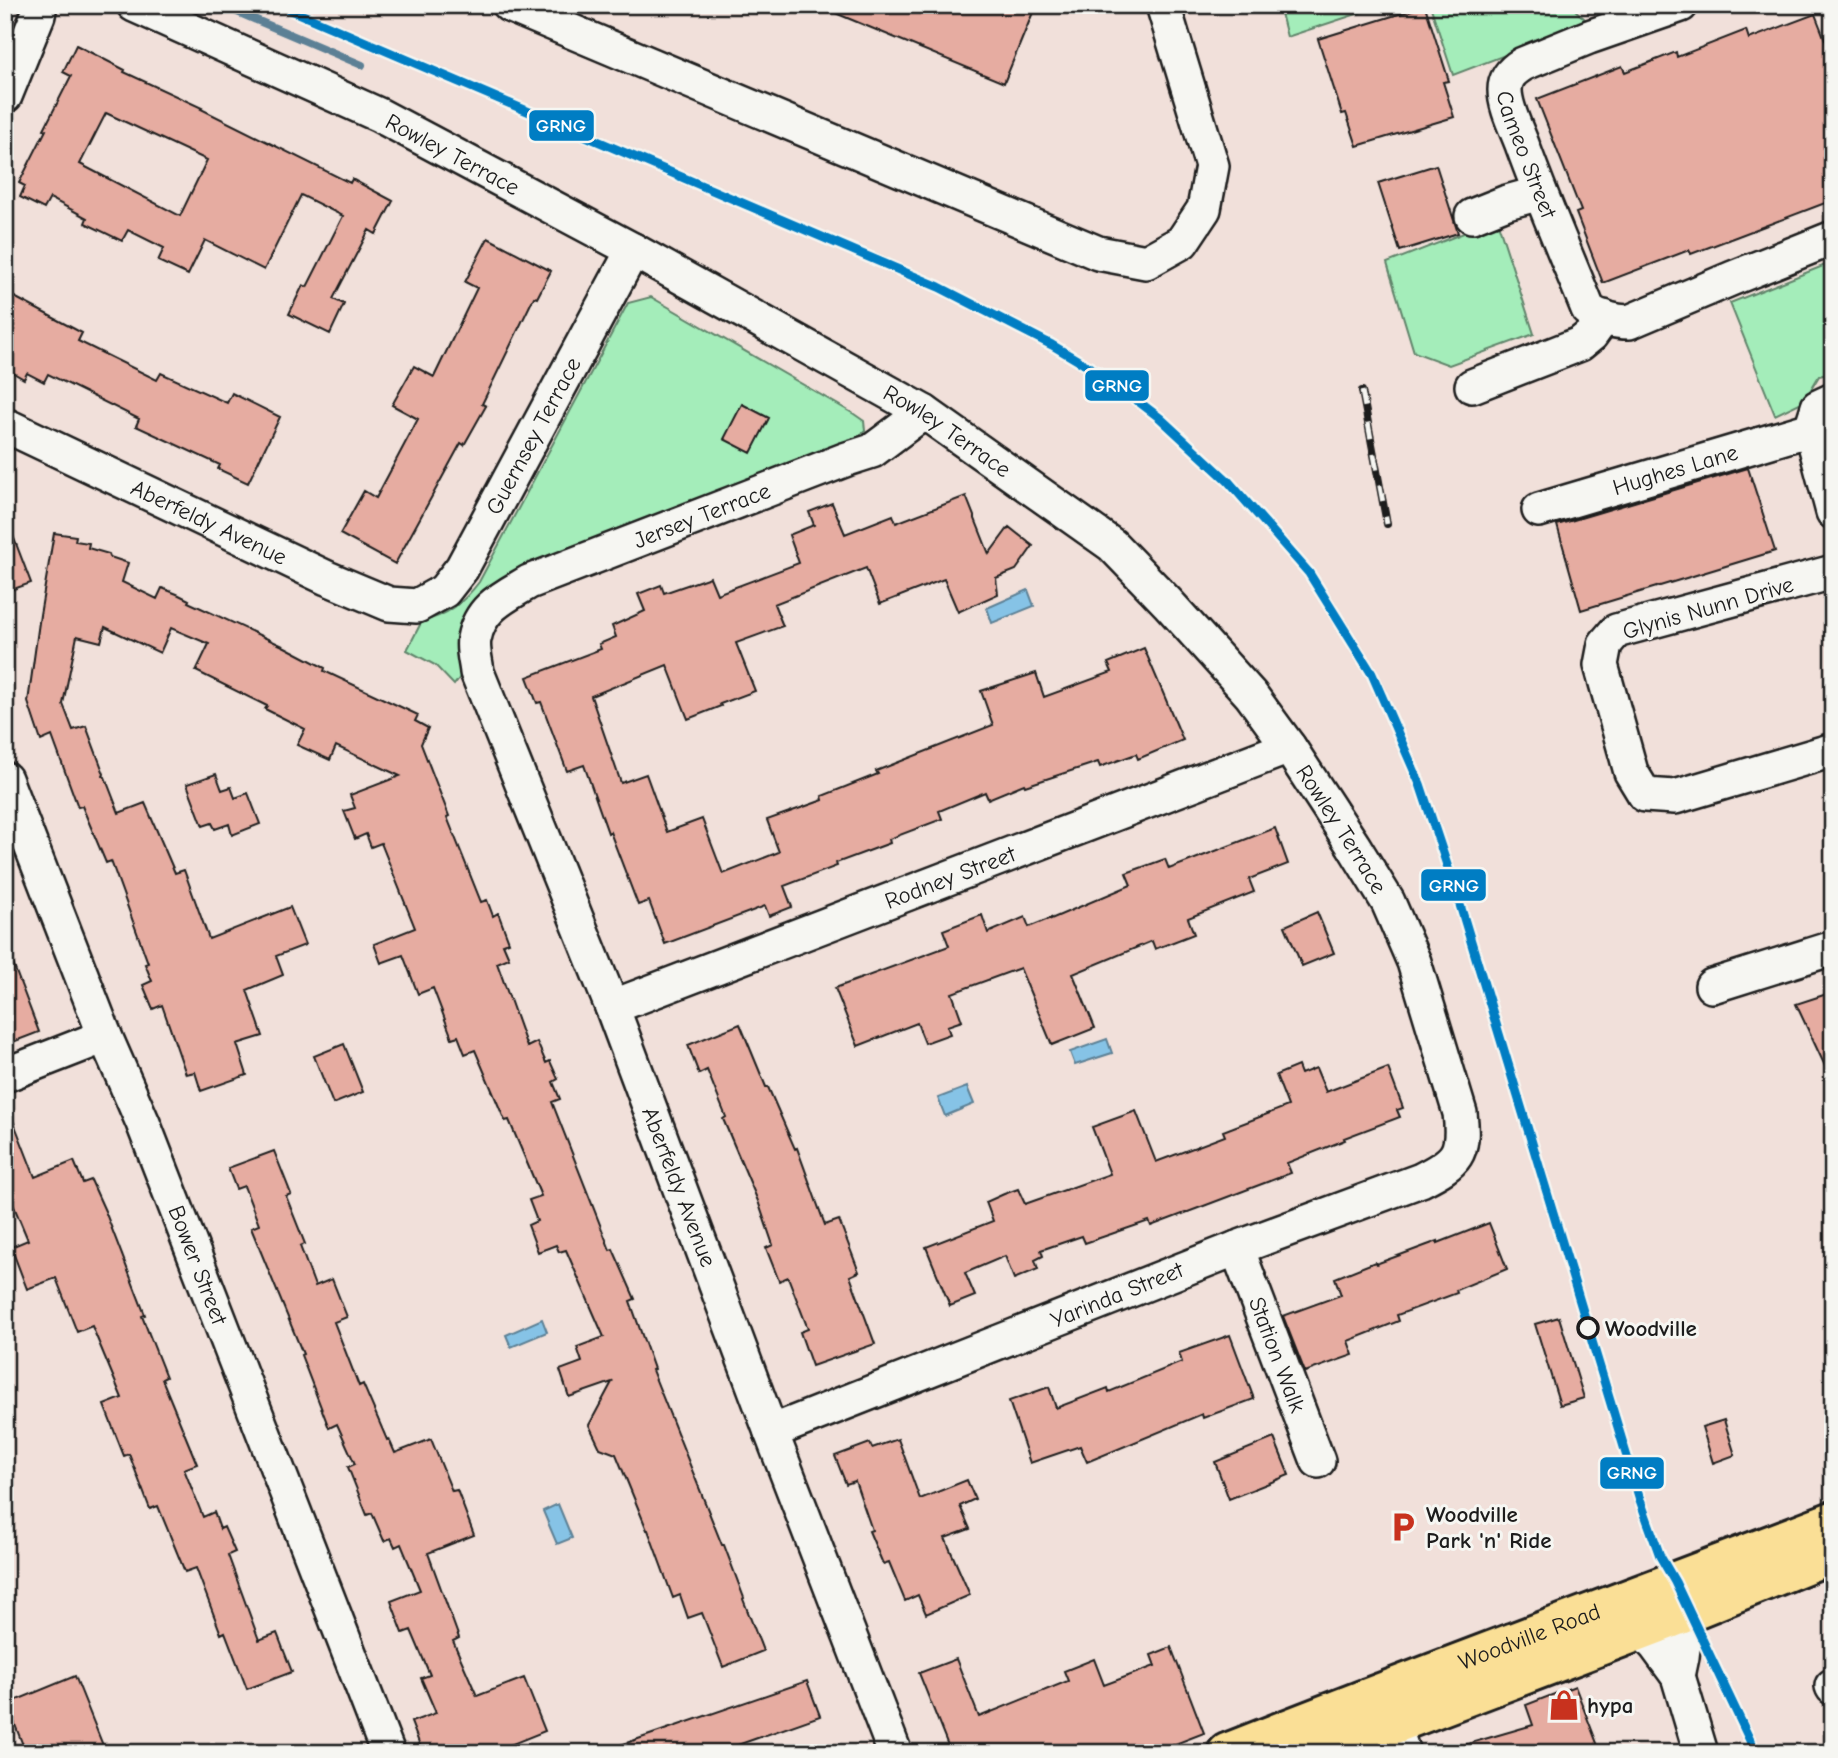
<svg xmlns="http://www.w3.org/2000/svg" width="1838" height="1758" font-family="'Comic Neue',sans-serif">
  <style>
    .green { fill: #a4edba; stroke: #60846b; stroke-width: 2 }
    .water { fill: #86c3e6; stroke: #5c8095; stroke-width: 2 }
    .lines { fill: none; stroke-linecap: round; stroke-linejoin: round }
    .stream { stroke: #5c8095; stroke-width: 8 }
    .building { fill: #e6aca1; stroke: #1c1c1c; stroke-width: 2; fill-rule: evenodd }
    .minor-casing { stroke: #1c1c1c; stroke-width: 38 }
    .major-casing { stroke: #1c1c1c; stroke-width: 44 }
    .minor { stroke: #f6f6f2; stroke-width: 33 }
    .major { stroke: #fadf96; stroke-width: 38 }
    .rail-casing { stroke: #1c1c1c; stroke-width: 8 }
    .rail { stroke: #f6f6f2; stroke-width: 5; stroke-dasharray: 16; stroke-linecap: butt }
    .rail-1-casing { stroke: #f6f6f2; stroke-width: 14 }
    .rail-1 { stroke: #007dc3; stroke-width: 9 }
    .stop-dot { fill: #f6f6f2; stroke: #1c1c1c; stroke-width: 3.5 }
    .labels { text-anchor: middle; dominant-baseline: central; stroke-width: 6; stroke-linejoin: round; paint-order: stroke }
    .street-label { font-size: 23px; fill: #1c1c1c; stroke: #f6f6f2 }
    .stop-label { font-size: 23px; font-weight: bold; fill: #1c1c1c; stroke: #f6f6f2; text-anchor: start }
    .poi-label { font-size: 23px; font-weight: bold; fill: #1c1c1c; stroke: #f6f6f2; text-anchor: start }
    .line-badge { stroke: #f6f6f2; stroke-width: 2.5 }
    .badge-label { font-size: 19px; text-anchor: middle; font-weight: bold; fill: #fff }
  </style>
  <rect width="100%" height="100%" fill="#f1e0da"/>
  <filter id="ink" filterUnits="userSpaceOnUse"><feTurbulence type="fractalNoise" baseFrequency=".0143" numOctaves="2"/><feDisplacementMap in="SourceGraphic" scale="14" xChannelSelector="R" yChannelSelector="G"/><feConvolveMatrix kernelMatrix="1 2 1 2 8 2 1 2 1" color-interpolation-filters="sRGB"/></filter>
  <g filter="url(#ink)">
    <!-- green -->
    <path class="green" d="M 1279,5 L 1384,5 L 1287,37 Z
      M 1430,5 L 1570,5 L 1589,23 L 1453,75 Z
      M 1497,220 L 1534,334 L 1449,365 L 1414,352 L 1387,263 Z
      M 1833,262 L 1833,373 L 1819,376 L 1804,401 L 1775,415 L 1730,303 Z
      M 651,297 L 854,414 L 864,421 L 865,431 L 858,437 L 522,568 L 500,579 L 482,593 L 463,673 L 454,685 L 435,665 L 407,650 L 422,621 C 447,616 464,602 479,582 L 628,303 Z"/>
    <!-- water -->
    <path class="water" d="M 1028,590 L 1034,606 L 992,623 L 987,608 Z
      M 1107,1039 L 1112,1053 L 1075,1065 L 1070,1052 Z
      M 967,1087 L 974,1104 L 945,1116 L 938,1098 Z
      M 542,1319 L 547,1332 L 511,1347 L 506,1335 Z
      M 558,1504 L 572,1538 L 557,1544 L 543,1511 Z"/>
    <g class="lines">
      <!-- stream -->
      <path class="stream" d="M 221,5 L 362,65"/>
    </g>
    <!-- building -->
    <path class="building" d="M 816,5 L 1036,5 L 1004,83 Z
      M 1425,6 L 1449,81 L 1443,82 L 1454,117 L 1357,146 L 1346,113 L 1342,114 L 1318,39 Z
      M 1815,14 L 1833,60 L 1833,200 L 1691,254 L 1689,250 L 1603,283 L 1576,213 L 1581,211 L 1537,99 L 1622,66 L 1625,72 L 1676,52 L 1677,57 L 1746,30 L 1749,39 Z
      M 76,45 L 125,70 L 124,72 L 202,108 L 201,109 L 350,183 L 352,179 L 393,201 L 376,234 L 369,230 L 333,299 L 344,304 L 330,334 L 289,314 L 303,285 L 307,287 L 343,216 L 301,195 L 264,270 L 205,240 L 188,275 L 158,261 L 164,248 L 128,230 L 122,241 L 85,223 L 87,218 L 50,198 L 44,209 L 20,197 L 25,186 L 19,183 L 46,130 L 44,129 L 71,76 L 63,72 ZM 106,113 L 207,160 L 180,216 L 80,164 Z
      M 1436,165 L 1458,233 L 1400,251 L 1378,183 Z
      M 488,238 L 551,271 L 537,298 L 534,297 L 482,404 L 486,406 L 464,445 L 461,443 L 395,564 L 340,534 L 364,491 L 376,498 L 418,419 L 392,405 L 414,366 L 434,377 L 477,288 L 465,282 Z
      M 5,292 L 82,333 L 78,341 L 157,380 L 161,373 L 227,403 L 232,393 L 280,417 L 248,483 L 218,469 L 220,465 L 136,426 L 139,419 L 48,374 L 44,382 L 27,373 L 24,379 L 5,368 Z
      M 742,404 L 769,418 L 751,453 L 724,439 Z
      M 1748,468 L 1775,551 L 1581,610 L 1557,525 Z
      M 966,496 L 989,554 L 1009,527 L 1033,546 L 1016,570 L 996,578 L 998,594 L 958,612 L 944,579 L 880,604 L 866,568 L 774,604 L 783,626 L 736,643 L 755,691 L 720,704 L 721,706 L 688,719 L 667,665 L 591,696 L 621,783 L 646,774 L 667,832 L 702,819 L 723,874 L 779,852 L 767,820 L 823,800 L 822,796 L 878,774 L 876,771 L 993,725 L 981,691 L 1036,673 L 1044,697 L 1112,672 L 1108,663 L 1144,648 L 1183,740 L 1138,759 L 1136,754 L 1100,767 L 1098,762 L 1025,786 L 1024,784 L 988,799 L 985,792 L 939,811 L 942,819 L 889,839 L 890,843 L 836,863 L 837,866 L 784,886 L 792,907 L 769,916 L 765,906 L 665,944 L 649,901 L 638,905 L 610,832 L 608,833 L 584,765 L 567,771 L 541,702 L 537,703 L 527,677 L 601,649 L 599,644 L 616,637 L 612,626 L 645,611 L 638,594 L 661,585 L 664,593 L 710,577 L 717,594 L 799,563 L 789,535 L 814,525 L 809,512 L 832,503 L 845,534 L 893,515 L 896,523 Z
      M 7,520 L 31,583 L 5,592 L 5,521 Z
      M 54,533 L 76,536 L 75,541 L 89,543 L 88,548 L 109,554 L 110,557 L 128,563 L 122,582 L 157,599 L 162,588 L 177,594 L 189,600 L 188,602 L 285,647 L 325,668 L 324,671 L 418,715 L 415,721 L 428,728 L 421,744 L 449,816 L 447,817 L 481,902 L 487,900 L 493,916 L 498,913 L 509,942 L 503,944 L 509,958 L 497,963 L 527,1047 L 537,1042 L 546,1063 L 550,1061 L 558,1079 L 553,1082 L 560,1099 L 552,1102 L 610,1250 L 613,1249 L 635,1299 L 630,1301 L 654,1369 L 652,1370 L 722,1545 L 724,1545 L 744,1598 L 743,1599 L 763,1651 L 723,1667 L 702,1613 L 688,1618 L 680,1595 L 673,1598 L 648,1530 L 647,1530 L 616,1454 L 600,1448 L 589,1425 L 612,1382 L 569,1397 L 560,1370 L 582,1362 L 577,1347 L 604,1337 L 566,1250 L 559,1252 L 556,1245 L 538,1252 L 528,1225 L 537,1221 L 529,1200 L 541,1196 L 509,1120 L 505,1121 L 475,1050 L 465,1054 L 458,1036 L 452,1038 L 433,988 L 418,994 L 403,955 L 381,963 L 374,944 L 415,928 L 381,843 L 371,847 L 366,834 L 355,839 L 344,811 L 355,808 L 350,795 L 400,776 L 336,746 L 330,760 L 297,745 L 305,729 L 265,709 L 267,706 L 196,671 L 209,644 L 171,628 L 160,653 L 105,627 L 101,642 L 77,636 L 63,704 L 73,730 L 86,726 L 104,774 L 103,776 L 105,777 L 119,813 L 145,803 L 175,873 L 184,870 L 209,939 L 290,907 L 305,945 L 276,956 L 283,975 L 247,990 L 263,1036 L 237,1044 L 247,1075 L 201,1091 L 195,1072 L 186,1074 L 162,1005 L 153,1009 L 143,985 L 152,981 L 145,964 L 148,963 L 111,861 L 106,863 L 82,806 L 78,807 L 52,736 L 41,741 L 28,702 L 40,615 Z
      M 216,774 L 222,790 L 231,787 L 235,798 L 248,793 L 260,824 L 232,835 L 229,824 L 215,829 L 212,823 L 203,826 L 187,784 Z
      M 1275,828 L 1288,864 L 1249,879 L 1254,892 L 1188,918 L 1194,934 L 1155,949 L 1152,941 L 1073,974 L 1095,1028 L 1052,1045 L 1020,968 L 952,993 L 962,1021 L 947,1026 L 950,1034 L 925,1043 L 917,1023 L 858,1046 L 835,988 L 949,946 L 943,930 L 982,915 L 988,933 L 1025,917 L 1029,927 L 1051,918 L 1051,919 L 1131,885 L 1126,873 L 1165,859 L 1169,869 Z
      M 1317,912 L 1334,953 L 1302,966 L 1285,926 Z
      M 7,948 L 39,1032 L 5,1045 L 5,949 Z
      M 1833,992 L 1833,1083 L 1796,1004 Z
      M 740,1024 L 766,1087 L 768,1087 L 795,1149 L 797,1148 L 825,1225 L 839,1220 L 859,1272 L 850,1276 L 875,1344 L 812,1366 L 800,1332 L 808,1329 L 788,1277 L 779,1281 L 766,1248 L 773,1245 L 758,1201 L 723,1119 L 726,1117 L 707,1070 L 699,1074 L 688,1045 Z
      M 344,1044 L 363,1092 L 333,1104 L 314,1056 Z
      M 1298,1066 L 1301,1074 L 1316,1068 L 1326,1092 L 1388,1068 L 1403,1108 L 1397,1110 L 1400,1117 L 1344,1138 L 1345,1140 L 1287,1163 L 1291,1173 L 1151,1226 L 1149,1221 L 1085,1243 L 1082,1236 L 1041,1250 L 1043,1256 L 1035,1260 L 1038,1269 L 1014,1279 L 1005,1256 L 965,1273 L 975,1296 L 950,1306 L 926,1247 L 993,1221 L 986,1202 L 1004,1194 L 1018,1189 L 1025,1204 L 1110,1174 L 1092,1127 L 1136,1111 L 1156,1162 L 1225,1136 L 1223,1131 L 1288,1106 L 1276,1075 Z
      M 5,1105 L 7,1105 L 35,1177 L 74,1161 L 83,1183 L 91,1180 L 105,1211 L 145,1315 L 142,1316 L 166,1377 L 162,1379 L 197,1464 L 184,1469 L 203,1517 L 214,1512 L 220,1529 L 224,1527 L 235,1552 L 228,1555 L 259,1640 L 277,1633 L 292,1672 L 247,1689 L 225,1632 L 221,1634 L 196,1568 L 185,1572 L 158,1506 L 150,1509 L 129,1454 L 124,1456 L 104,1405 L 122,1398 L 92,1326 L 77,1332 L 56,1278 L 27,1289 L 11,1247 L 28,1240 L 5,1185 Z
      M 274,1151 L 291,1194 L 286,1196 L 305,1244 L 300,1246 L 315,1286 L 332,1279 L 347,1317 L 334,1322 L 359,1386 L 363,1384 L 387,1440 L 389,1439 L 395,1453 L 431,1439 L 452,1491 L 457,1490 L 474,1535 L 428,1553 L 459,1638 L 453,1641 L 477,1696 L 524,1678 L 545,1731 L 490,1753 L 423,1753 L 411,1722 L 436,1713 L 421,1678 L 430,1675 L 411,1630 L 403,1633 L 391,1601 L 420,1590 L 401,1544 L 395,1547 L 391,1538 L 384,1541 L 372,1513 L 367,1515 L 348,1467 L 355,1464 L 337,1424 L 329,1428 L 301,1355 L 303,1354 L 251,1228 L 259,1225 L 244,1186 L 236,1189 L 228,1168 Z
      M 1489,1223 L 1507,1269 L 1456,1290 L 1457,1293 L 1397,1315 L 1399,1321 L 1348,1341 L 1353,1355 L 1305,1372 L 1283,1316 L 1341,1295 L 1335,1278 L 1375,1262 L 1376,1264 L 1438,1241 L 1438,1243 Z
      M 1559,1317 L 1584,1398 L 1560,1405 L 1535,1324 Z
      M 1230,1335 L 1254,1399 L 1203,1418 L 1202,1414 L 1087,1462 L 1080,1446 L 1030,1463 L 1009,1401 L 1049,1387 L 1056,1408 L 1108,1388 L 1109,1392 L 1182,1362 L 1179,1353 Z
      M 1724,1420 L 1735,1455 L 1713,1463 L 1702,1427 Z
      M 1274,1438 L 1289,1475 L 1229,1499 L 1215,1462 Z
      M 898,1439 L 920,1499 L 967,1480 L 975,1499 L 960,1506 L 970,1529 L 945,1538 L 970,1595 L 926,1614 L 918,1595 L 905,1601 L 889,1562 L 883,1564 L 869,1531 L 872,1530 L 855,1481 L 846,1484 L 835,1456 L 870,1443 L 872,1448 Z
      M 1171,1647 L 1204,1733 L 1152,1753 L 951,1753 L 919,1673 L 956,1659 L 979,1717 L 1068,1681 L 1064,1671 L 1094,1659 L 1104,1685 L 1155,1666 L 1151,1655 Z
      M 75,1676 L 106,1753 L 26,1753 L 7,1704 Z
      M 807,1681 L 820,1716 L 715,1753 L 610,1753 L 609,1749 Z
      M 1575,1686 L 1598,1746 L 1579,1753 L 1458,1753 L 1457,1747 L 1533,1725 L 1526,1705 Z"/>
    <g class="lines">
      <defs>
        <g id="minor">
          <path id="s1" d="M 134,5 L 379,115 L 633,250 L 924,412 L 1112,545 L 1168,603 L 1251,695 L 1289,747 L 1353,845 L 1388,902 L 1414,962 L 1460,1113 C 1465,1154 1457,1162 1421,1180 L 1237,1248 L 771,1432"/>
          <path d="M 509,5 L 1098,253 L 1146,262 L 1182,242 L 1204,209 L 1212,166 L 1163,5"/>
          <path id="s2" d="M 1681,5 L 1589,37 L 1523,64 C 1513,70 1505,77 1505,90 C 1505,108 1517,130 1523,147 C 1543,202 1566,255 1588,309 C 1598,318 1616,322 1629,322 L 1733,278 L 1833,238"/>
          <path d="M 5,96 L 38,15 L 40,5"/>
          <path d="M 1472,216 L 1507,202 L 1540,193"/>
          <path d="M 1472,386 L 1580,344 L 1591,335 L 1604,317"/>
          <path d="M 1833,400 L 1818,407 L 1811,429 L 1833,512"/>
          <path id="s3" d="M 5,425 L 327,578 L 389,604 L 417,606 L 444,591 L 462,568 L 633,250"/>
          <path id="s4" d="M 1539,510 L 1811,429"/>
          <path d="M 1833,572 L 1616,631 L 1605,644 L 1601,665 L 1631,772 L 1645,795 L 1675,797 L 1833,750"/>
          <path id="s5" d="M 5,779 L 105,1036 L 143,1123 L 388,1753"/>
          <path d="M 1712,986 L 1833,948"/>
          <path id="s6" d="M 612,1007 L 1289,747"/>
          <path d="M 5,1075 L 105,1036"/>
          <path id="s7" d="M 1237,1248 L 1318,1461"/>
          <path d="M 1641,1630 L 1656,1646 L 1678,1676 L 1701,1753"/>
          <path d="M 1678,1676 L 1682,1657 L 1687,1613"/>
          <path d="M 1832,1686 L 1833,1688"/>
          <path d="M 1386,1700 L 1403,1753"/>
          <path id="s8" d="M 895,1753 L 771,1432 L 612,1007 L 477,672 C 476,662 472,649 474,639 C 480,607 504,597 529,582 L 847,459 L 872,451 L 924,412"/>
        </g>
        <g id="major">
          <path id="s9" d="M 1227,1753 C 1428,1673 1631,1599 1833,1521"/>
          <path d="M 1318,1753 L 1665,1621 L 1833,1553"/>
        </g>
      </defs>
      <!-- minor casing -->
      <use href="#minor" class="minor-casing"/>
      <!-- major casing -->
      <use href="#major" class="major-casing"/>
      <!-- minor -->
      <use href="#minor" class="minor"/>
      <!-- major -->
      <use href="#major" class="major"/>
      <defs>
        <path id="rail" d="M 1362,391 L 1387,524"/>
      </defs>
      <!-- rail casing -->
      <use href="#rail" class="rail-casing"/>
      <!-- rail -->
      <use href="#rail" class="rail"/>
      <defs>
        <path id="rail-1" d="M 279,5 L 939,287 L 1052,345 L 1109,379 L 1160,418 L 1228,481 L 1309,573 L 1372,674 L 1420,784 L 1457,895 L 1640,1500 L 1660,1556 L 1675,1582 L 1756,1753"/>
      </defs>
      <!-- rail-1 casing -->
      <use href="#rail-1" class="rail-1-casing"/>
      <!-- rail-1 -->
      <use href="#rail-1" class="rail-1"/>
    </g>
  </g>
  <!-- icons -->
  <defs>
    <symbol id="parking-bare" viewBox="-9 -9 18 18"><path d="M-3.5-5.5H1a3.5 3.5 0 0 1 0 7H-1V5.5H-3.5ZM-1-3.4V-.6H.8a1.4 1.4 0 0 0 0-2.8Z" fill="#c8321e" stroke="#f6f6f2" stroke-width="2.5" paint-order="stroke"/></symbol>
    <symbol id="shop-bare" viewBox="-9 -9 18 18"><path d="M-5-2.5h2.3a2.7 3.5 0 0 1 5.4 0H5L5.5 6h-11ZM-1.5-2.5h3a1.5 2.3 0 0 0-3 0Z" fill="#c8321e" stroke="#f6f6f2" stroke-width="2.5" paint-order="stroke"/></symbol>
  </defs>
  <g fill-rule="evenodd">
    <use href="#parking-bare" x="1381" y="1505" width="44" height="44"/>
    <use href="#shop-bare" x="1542" y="1683" width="44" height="44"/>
  </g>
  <!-- markers -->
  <circle class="stop-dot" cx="1588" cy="1328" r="10"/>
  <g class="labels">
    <!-- street labels -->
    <g class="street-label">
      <text stroke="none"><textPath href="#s2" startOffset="270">Cameo Street</textPath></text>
      <text stroke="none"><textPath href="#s1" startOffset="352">Rowley Terrace</textPath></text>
      <text stroke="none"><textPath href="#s1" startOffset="919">Rowley Terrace</textPath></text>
      <text stroke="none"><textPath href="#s3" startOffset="662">Guernsey Terrace</textPath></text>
      <text stroke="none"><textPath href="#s4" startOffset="142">Hughes Lane</textPath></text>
      <text stroke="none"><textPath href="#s8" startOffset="1460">Jersey Terrace</textPath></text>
      <text stroke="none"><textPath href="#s3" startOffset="226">Aberfeldy Avenue</textPath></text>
      <text transform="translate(1708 608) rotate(-16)">Glynis Nunn Drive</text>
      <text stroke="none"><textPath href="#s1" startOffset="1486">Rowley Terrace</textPath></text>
      <text stroke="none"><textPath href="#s6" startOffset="362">Rodney Street</textPath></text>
      <text transform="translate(679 1187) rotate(69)">Aberfeldy Avenue</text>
      <text stroke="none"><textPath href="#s5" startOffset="523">Bower Street</textPath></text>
      <text transform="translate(1117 1295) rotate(-22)">Yarinda Street</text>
      <text stroke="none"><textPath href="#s7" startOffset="114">Station Walk</textPath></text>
      <text stroke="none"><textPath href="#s9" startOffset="324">Woodville Road</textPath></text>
    </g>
    <!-- stop labels -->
    <g class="stop-label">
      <text x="1605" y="1328">Woodville</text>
    </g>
    <!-- poi labels -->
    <g class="poi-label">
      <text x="1426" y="1514">Woodville<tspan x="1426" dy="26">Park 'n' Ride</tspan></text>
      <text x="1587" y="1705">hypa</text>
    </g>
  </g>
  <g class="line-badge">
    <rect x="528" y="109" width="67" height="33" rx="7" fill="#007dc3"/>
    <rect x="1084" y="369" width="66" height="33" rx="7" fill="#007dc3"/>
    <rect x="1420" y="868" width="67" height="34" rx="7" fill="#007dc3"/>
    <rect x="1599" y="1456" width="66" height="34" rx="7" fill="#007dc3"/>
  </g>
  <g class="badge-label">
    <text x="561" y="132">GRNG</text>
    <text x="1117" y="392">GRNG</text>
    <text x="1454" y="892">GRNG</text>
    <text x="1632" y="1479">GRNG</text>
  </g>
  <!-- margin -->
  <rect width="1838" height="1758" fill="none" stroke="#f6f6f2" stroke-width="28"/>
  <rect x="14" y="14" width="1810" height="1730" fill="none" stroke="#1c1c1c" stroke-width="2.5" filter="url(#ink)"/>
</svg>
